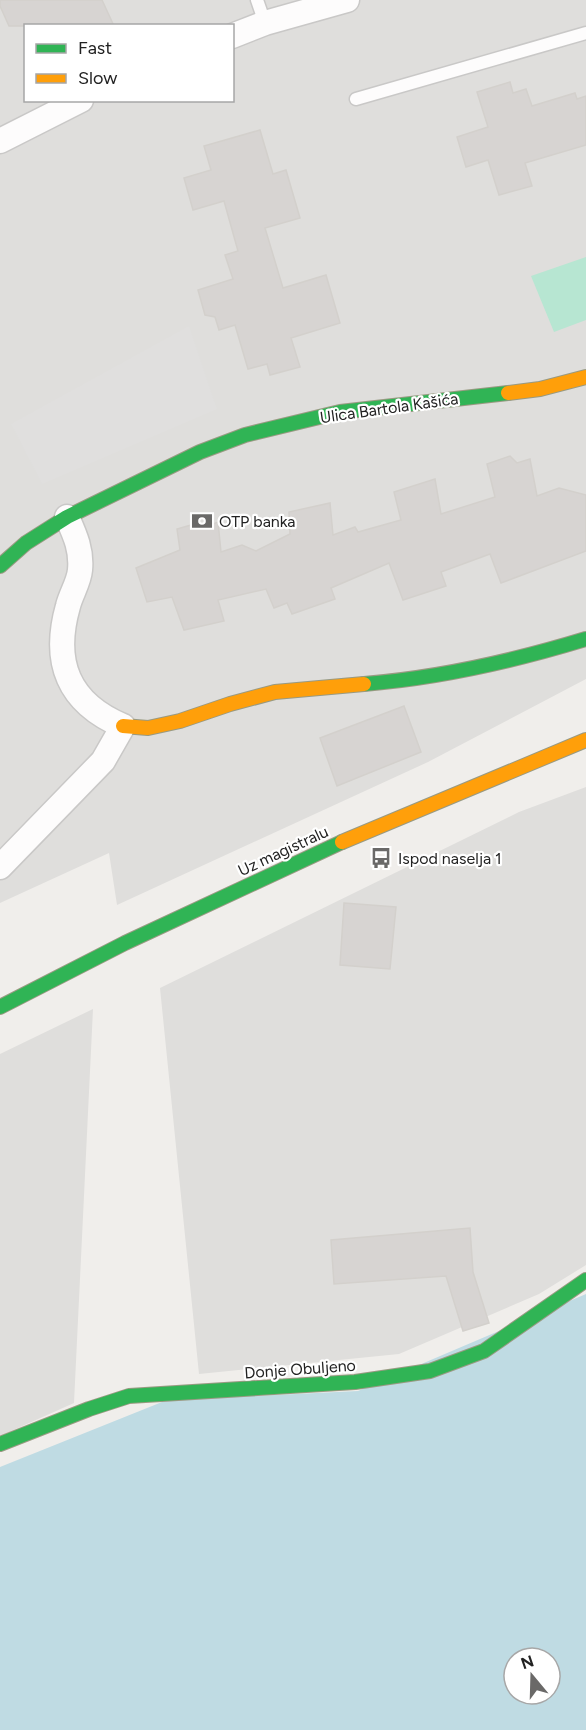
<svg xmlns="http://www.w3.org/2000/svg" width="586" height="1730" font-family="Figtree,sans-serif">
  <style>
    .residential { fill: #dfdedc; fill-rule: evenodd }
    .pitch { fill: #b7e6d2 }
    .parking { fill: #e0dfde }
    .water { fill: #bfdbe3; fill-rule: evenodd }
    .building { fill: #d7d4d2; stroke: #d3d0cc; stroke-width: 1.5 }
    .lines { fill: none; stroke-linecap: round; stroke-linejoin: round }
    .lane-casing { stroke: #c9c8c7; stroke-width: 15 }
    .street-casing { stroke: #c9c8c7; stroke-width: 27 }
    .fast-casing { stroke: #999a82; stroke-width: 16 }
    .slow-casing { stroke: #999a82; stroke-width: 16 }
    .lane { stroke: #fdfcfc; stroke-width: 12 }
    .street { stroke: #fdfcfc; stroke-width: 24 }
    .fast { stroke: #30b455; stroke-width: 14 }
    .slow { stroke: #ff9f0a; stroke-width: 14 }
    .labels { text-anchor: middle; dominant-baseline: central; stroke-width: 4.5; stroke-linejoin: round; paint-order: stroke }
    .street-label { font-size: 16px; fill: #222; stroke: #fff }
    .poi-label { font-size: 16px; fill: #222; stroke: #fff; text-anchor: start }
  </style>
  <rect width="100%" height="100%" fill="#f0eeeb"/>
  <!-- residential -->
  <path class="residential" d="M 0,0 L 586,0 L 586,679 L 428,762 L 117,905 L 109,853 L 0,903 ZM 26,26 L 232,26 L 232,100 L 26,100 Z
    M 586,787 L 586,1265 L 539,1294 L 399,1354 L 199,1374 L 160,988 L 519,812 Z
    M 93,1009 L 74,1403 L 0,1436 L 0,1054 Z"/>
  <!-- pitch -->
  <path class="pitch" d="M 586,257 L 586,320 L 554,332 L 531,276 Z"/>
  <!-- parking -->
  <path class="parking" d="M 189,326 L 217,409 L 42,484 L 11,424 Z"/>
  <!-- water -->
  <path class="water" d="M 586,1294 L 586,1730 L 0,1730 L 0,1467 L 167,1400 L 358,1391 ZM 514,1658 L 550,1658 L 550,1694 L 514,1694 Z"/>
  <!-- building -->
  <path class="building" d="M 0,0 L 102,0 L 114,26 L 9,26 L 0,6 Z
    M 510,82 L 513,93 L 526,89 L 532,106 L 575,93 L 577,99 L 586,96 L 586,145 L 525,163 L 532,186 L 499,195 L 488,160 L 466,167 L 457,137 L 488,127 L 477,92 Z
    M 260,130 L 273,174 L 286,170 L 300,218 L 265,228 L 283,288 L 326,275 L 340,323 L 291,338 L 300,367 L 270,375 L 267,364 L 248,369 L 235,325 L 219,330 L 215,317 L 205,315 L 198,290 L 233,279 L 225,255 L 238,251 L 224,201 L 193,210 L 184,178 L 211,170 L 204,146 Z
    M 510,456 L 517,463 L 530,459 L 537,496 L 559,488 L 586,495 L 586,551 L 501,583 L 490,554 L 441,572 L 446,586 L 403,600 L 389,563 L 331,588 L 335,599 L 292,614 L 287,603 L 274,608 L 266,589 L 218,600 L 224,621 L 184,630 L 172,597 L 147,602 L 136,568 L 180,550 L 177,529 L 198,523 L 201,529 L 218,522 L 221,552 L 242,545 L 256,551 L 290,534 L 289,512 L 330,503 L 333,535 L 355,527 L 358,532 L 401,520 L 394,492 L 435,479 L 441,514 L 495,497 L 487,464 Z
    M 404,706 L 421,752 L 337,786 L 320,738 Z
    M 344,903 L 396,907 L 390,969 L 340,965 Z
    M 470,1228 L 473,1272 L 489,1323 L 463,1331 L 446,1276 L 334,1284 L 331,1240 Z"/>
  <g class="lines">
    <defs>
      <path id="lane" d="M 257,0 L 265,23
        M 356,99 L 586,33"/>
      <path id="street" d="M 232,36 L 265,23 L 347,0
        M 0,141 L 81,100
        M 0,867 L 103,761 L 123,726 C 68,703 52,662 68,606 C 71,594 79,582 80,570 C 82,550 75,535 67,517"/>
      <path id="fast" d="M 0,566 L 26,543 L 67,517 L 200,452 L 245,435 L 340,412 L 508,393
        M 364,684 C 439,678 514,661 586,639
        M 0,1007 L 125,943 L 342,842
        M 0,1444 L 89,1409 L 129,1396 L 355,1382 L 430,1371 L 484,1351 L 586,1280"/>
      <path id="slow" d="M 508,393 L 540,389 L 586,377
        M 123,726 L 148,728 L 180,721 L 230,704 L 275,692 L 364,684
        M 342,842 L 586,740"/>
    </defs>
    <!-- lane casing -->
    <use href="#lane" class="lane-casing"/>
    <!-- street casing -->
    <use href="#street" class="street-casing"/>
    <!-- fast casing -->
    <use href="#fast" class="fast-casing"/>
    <!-- slow casing -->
    <use href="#slow" class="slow-casing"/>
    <!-- lane -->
    <use href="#lane" class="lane"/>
    <!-- street -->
    <use href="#street" class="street"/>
    <!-- fast -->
    <use href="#fast" class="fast"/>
    <!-- slow -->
    <use href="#slow" class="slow"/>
  </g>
  <!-- icons -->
  <defs>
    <symbol id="bank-bare" viewBox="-9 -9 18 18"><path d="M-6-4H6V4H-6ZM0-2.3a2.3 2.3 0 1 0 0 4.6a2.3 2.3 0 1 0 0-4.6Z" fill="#6a6968" stroke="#fff" stroke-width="2.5" paint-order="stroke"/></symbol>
    <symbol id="bus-bare" viewBox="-9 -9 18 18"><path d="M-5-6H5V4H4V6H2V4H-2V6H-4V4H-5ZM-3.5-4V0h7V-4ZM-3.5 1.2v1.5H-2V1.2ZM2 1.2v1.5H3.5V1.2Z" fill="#6a6968" stroke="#fff" stroke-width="2.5" paint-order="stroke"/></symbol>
  </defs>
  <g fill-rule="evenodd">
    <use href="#bank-bare" x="187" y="506" width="30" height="30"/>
    <use href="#bus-bare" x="366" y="843" width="30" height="30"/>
  </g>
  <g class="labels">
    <!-- street labels -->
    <g class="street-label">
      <text transform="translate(389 408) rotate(-8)">Ulica Bartola Kašića</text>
      <text transform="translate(283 851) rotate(-25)">Uz magistralu</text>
      <text transform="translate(300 1369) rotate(-4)">Donje Obuljeno</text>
    </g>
    <!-- poi labels -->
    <g class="poi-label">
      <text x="219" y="521">OTP banka</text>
      <text x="398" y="858">Ispod naselja 1</text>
    </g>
  </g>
  <!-- legend -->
  <rect x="24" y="24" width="210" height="78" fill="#ffffff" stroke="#a7a7a7" stroke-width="1.5"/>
  <rect x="36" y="44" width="30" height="9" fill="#30b455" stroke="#a7a7a7" stroke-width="1.5"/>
  <text x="78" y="54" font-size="18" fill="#222222">Fast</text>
  <rect x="36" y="74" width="30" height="9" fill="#ff9f0a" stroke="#a7a7a7" stroke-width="1.5"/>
  <text x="78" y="84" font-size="18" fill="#222222">Slow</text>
  <!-- north arrow -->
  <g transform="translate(532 1676) rotate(341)"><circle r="28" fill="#ffffff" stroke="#a7a7a7" stroke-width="1.5"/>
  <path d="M0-4.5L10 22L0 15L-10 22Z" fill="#6a6968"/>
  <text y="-9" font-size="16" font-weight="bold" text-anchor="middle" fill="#222222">N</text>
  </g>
</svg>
